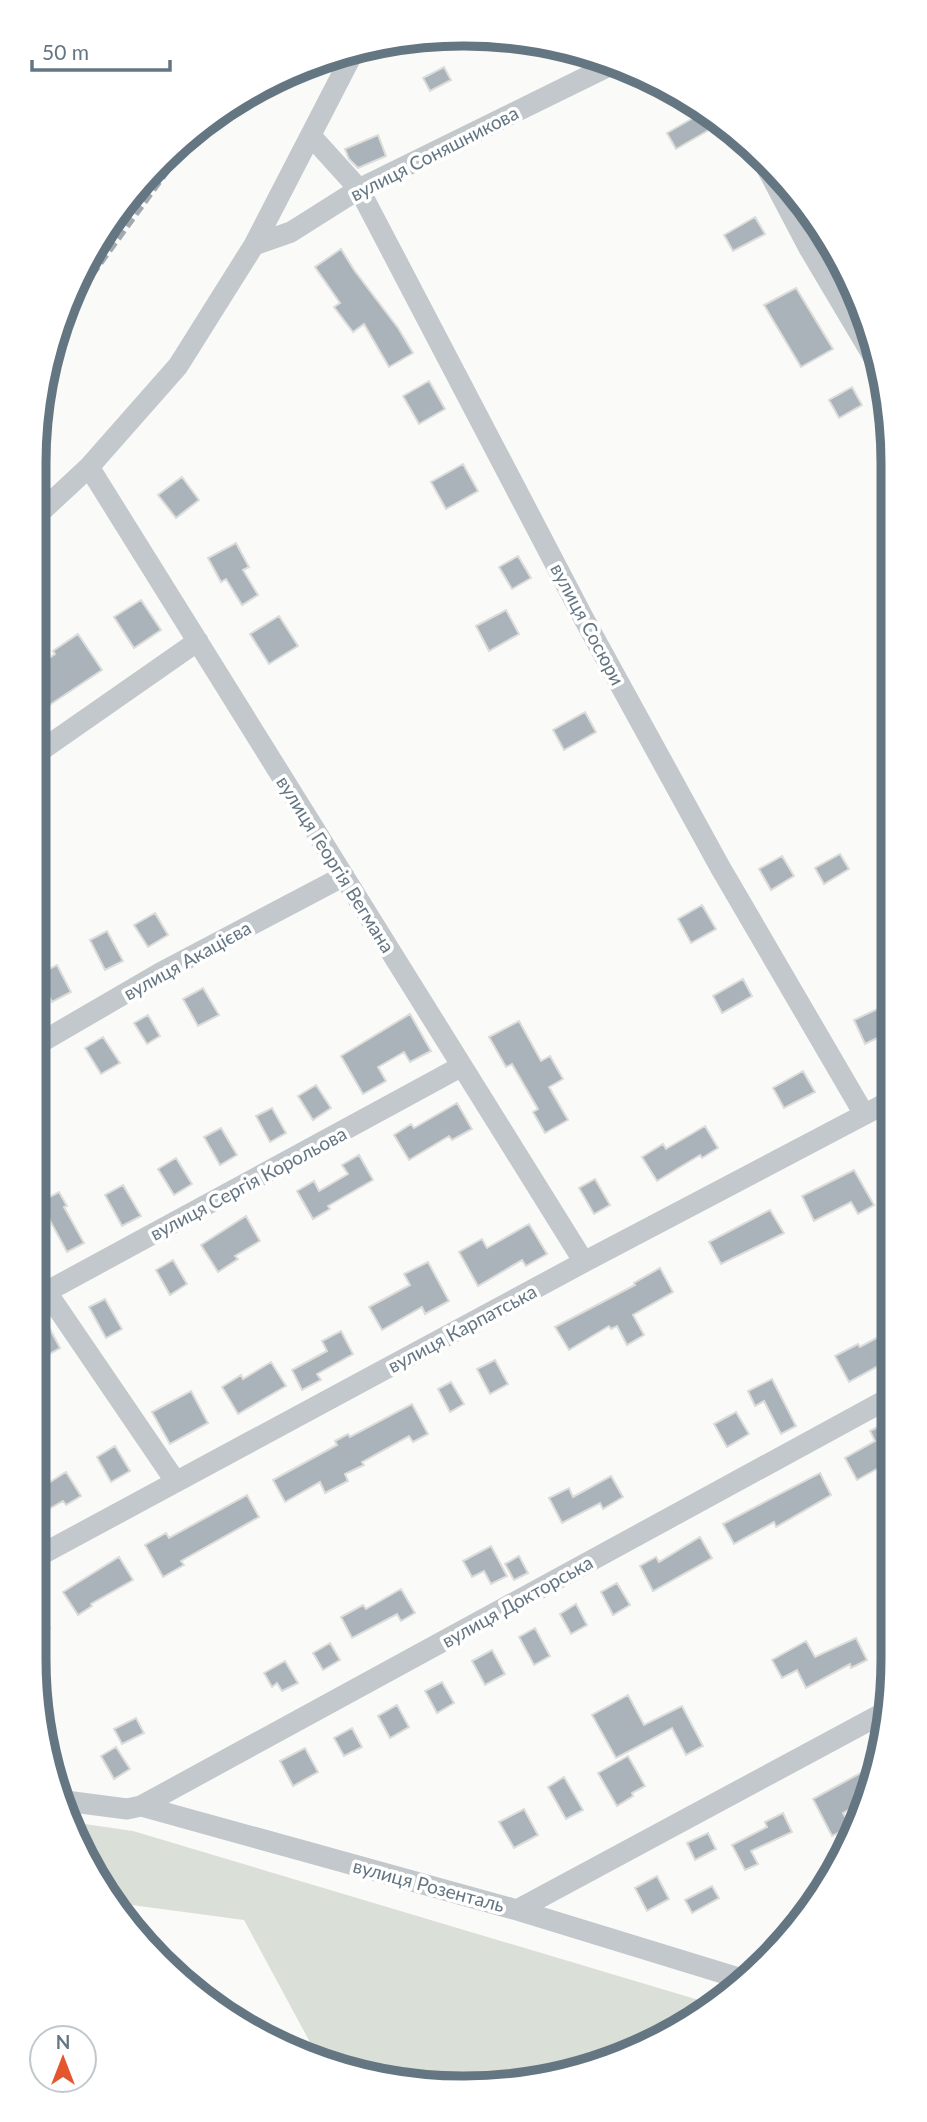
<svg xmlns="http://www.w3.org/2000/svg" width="927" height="2122" font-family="Lato,sans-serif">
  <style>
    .green { fill: #dadfd7 }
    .building { fill: #aab3b9; stroke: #dcdcda; stroke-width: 2 }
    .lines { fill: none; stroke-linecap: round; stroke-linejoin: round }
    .minor { stroke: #c3c8cc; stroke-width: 21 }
    .rail { stroke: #a2aab0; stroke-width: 5; stroke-dasharray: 10 5; stroke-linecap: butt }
    .labels { text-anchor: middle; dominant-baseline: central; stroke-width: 7; stroke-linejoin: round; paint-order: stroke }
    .street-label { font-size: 19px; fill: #657683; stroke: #fff }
    .rim { fill: none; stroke: #657683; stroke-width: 9 }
  </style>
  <rect width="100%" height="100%" fill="#fafaf8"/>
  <!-- green -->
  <path class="green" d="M 71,1822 L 133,1831 L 712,2004 L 678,2031 L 547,2081 L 380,2081 L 318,2057 L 244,1920 L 117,1903 Z"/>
  <!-- building -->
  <path class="building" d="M 444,67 L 451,80 L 430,91 L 423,78 Z
    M 700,114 L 709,130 L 676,149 L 667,133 Z
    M 378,135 L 386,156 L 358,168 L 349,159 L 345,149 Z
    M 755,217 L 765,234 L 733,251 L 724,235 Z
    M 341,249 L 354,270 L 398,328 L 413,353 L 389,367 L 364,324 L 353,332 L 334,307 L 340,303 L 315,267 Z
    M 796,288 L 833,349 L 801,367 L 764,305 Z
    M 429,381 L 445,409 L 419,424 L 403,396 Z
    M 852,387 L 862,405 L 839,418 L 829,400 Z
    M 463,464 L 478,491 L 446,509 L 431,482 Z
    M 182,477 L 199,500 L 176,518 L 158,495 Z
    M 236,543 L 249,567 L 243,570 L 258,595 L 242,605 L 226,579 L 221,582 L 208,558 Z
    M 518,556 L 531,578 L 512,589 L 499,567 Z
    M 141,600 L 161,630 L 134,648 L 114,617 Z
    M 506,610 L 519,634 L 489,651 L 476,626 Z
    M 279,616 L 298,646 L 269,664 L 250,634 Z
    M 78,634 L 102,670 L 33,716 L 33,670 L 55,654 L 53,651 Z
    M 585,712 L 596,732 L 564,750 L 553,730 Z
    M 840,854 L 849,869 L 824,884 L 815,868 Z
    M 782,856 L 794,876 L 771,890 L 759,869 Z
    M 702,905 L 716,929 L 691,943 L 678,919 Z
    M 155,913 L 168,935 L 148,947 L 134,925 Z
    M 107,931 L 123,961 L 105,970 L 90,940 Z
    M 57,965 L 71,992 L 52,1002 L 47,992 L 33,999 L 33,977 Z
    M 743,979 L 752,996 L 722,1013 L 713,996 Z
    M 203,988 L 219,1015 L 198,1026 L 183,999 Z
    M 884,1006 L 892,1021 L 892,1031 L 865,1044 L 854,1020 Z
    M 410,1014 L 431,1051 L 410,1062 L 404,1052 L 378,1067 L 386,1081 L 363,1094 L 341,1056 Z
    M 148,1015 L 160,1036 L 147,1044 L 134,1023 Z
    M 519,1021 L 541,1061 L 550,1056 L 563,1079 L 549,1087 L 568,1120 L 545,1133 L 533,1112 L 538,1109 L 512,1064 L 506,1067 L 489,1037 Z
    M 103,1037 L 120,1063 L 101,1074 L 85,1048 Z
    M 803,1071 L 815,1092 L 784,1108 L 773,1088 Z
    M 316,1085 L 331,1108 L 313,1120 L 298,1096 Z
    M 457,1103 L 472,1129 L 452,1140 L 449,1136 L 409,1160 L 394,1135 L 411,1124 L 414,1128 Z
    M 272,1108 L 286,1133 L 270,1142 L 256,1116 Z
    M 705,1126 L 718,1148 L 702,1158 L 700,1155 L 657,1181 L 642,1157 L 663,1144 L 666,1149 Z
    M 221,1128 L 237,1155 L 220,1165 L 204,1137 Z
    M 359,1155 L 373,1180 L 328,1206 L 330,1209 L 313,1219 L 297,1191 L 314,1181 L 319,1191 L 348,1174 L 342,1165 Z
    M 176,1158 L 192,1184 L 174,1195 L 158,1169 Z
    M 854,1170 L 874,1205 L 858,1214 L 851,1202 L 814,1221 L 802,1196 Z
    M 595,1179 L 610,1205 L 594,1214 L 579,1188 Z
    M 123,1185 L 141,1216 L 122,1226 L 105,1195 Z
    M 59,1192 L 67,1206 L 64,1207 L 84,1243 L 67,1252 L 40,1202 Z
    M 770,1210 L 784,1233 L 721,1264 L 709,1242 Z
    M 246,1216 L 260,1241 L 235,1256 L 238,1259 L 218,1272 L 201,1245 Z
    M 529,1224 L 547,1254 L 526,1266 L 522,1260 L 478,1286 L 459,1252 L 482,1239 L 487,1248 Z
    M 173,1260 L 187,1284 L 170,1295 L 156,1270 Z
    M 428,1262 L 449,1301 L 425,1314 L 422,1307 L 382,1330 L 369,1307 L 410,1285 L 404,1274 Z
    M 660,1268 L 673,1292 L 633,1315 L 644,1335 L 627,1345 L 617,1326 L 611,1329 L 609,1326 L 569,1350 L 555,1327 L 635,1285 L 634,1283 Z
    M 105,1299 L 122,1329 L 106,1338 L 89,1307 Z
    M 50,1329 L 60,1348 L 33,1363 L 33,1337 Z
    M 893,1329 L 893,1358 L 849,1382 L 835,1356 L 858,1344 L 860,1347 Z
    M 341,1331 L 353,1354 L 317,1374 L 321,1380 L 302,1390 L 292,1370 L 327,1351 L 322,1341 Z
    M 495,1360 L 508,1384 L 490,1394 L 477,1369 Z
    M 271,1362 L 286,1386 L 238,1414 L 222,1387 L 241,1375 L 243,1379 Z
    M 772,1379 L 796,1426 L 781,1434 L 764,1401 L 755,1406 L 748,1391 Z
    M 451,1382 L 464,1404 L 450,1412 L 438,1389 Z
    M 191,1391 L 208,1423 L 170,1444 L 152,1412 Z
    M 412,1404 L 428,1434 L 413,1442 L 409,1436 L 362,1462 L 364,1465 L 345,1474 L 348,1481 L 325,1493 L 320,1482 L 285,1502 L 273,1480 L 337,1445 L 335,1441 L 348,1434 L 350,1437 Z
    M 736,1412 L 749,1434 L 727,1447 L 714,1424 Z
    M 893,1419 L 893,1485 L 882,1466 L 857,1480 L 845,1458 L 875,1441 L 870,1431 Z
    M 115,1446 L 130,1471 L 111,1482 L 97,1457 Z
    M 66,1472 L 81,1496 L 66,1505 L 63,1501 L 33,1518 L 33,1493 Z
    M 820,1473 L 831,1495 L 776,1527 L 774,1522 L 734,1544 L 723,1524 Z
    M 611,1476 L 623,1497 L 603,1509 L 600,1503 L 562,1523 L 549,1498 L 569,1488 L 573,1497 Z
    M 247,1495 L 259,1517 L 181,1561 L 184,1565 L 163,1577 L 145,1545 L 166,1533 L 169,1538 Z
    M 700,1537 L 712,1558 L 653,1591 L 640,1566 L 656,1557 L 659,1562 Z
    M 491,1546 L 507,1576 L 491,1584 L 484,1571 L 472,1577 L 463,1561 Z
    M 519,1556 L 528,1573 L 514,1580 L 505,1564 Z
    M 119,1557 L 133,1580 L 91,1604 L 92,1606 L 78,1615 L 63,1592 Z
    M 617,1583 L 630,1605 L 613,1615 L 601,1592 Z
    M 401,1589 L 415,1613 L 401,1621 L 397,1614 L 352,1638 L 341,1617 L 363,1605 L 366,1609 Z
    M 33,1596 L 50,1628 L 33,1636 Z
    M 576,1604 L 587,1625 L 571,1634 L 560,1614 Z
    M 535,1628 L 550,1656 L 534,1665 L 519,1637 Z
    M 856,1638 L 867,1660 L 851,1668 L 850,1664 L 806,1688 L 797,1670 L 782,1678 L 772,1660 L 806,1641 L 815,1657 Z
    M 330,1643 L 340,1660 L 323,1670 L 313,1653 Z
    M 492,1650 L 505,1674 L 485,1685 L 472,1661 Z
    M 285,1661 L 298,1683 L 282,1691 L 277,1683 L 272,1687 L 264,1673 Z
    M 442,1682 L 454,1703 L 437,1713 L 425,1691 Z
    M 628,1695 L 644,1725 L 682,1706 L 703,1746 L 686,1755 L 672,1728 L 616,1758 L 592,1715 Z
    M 397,1705 L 409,1727 L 390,1738 L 378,1716 Z
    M 136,1718 L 144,1733 L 122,1744 L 114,1729 Z
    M 352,1728 L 362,1747 L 344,1756 L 334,1738 Z
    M 116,1747 L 130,1769 L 114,1779 L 101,1756 Z
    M 305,1748 L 318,1772 L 293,1786 L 280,1761 Z
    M 628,1756 L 645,1786 L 632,1793 L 633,1796 L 617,1806 L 598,1773 Z
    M 868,1769 L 874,1780 L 871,1797 L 843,1813 L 851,1827 L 832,1836 L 813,1799 Z
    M 564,1777 L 583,1810 L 566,1819 L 548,1787 Z
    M 524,1809 L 538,1835 L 514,1848 L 499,1822 Z
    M 783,1813 L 792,1832 L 751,1851 L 758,1864 L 745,1870 L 732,1845 L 767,1827 L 765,1822 Z
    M 708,1833 L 716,1849 L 695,1860 L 687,1843 Z
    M 657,1876 L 669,1899 L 647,1911 L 635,1888 Z
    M 712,1886 L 719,1898 L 692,1913 L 685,1900 Z"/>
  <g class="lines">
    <!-- minor -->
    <path class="minor" d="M 312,137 L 359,189 L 584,619 L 720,867 L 864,1114
      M 762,159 L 810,250 L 880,368
      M 254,245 L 291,232 L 359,189 L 615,63
      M 89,467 L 584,1262
      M 33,519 L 89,467 L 178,366 L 254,245 L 351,57
      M 33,756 L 198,641
      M 33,1047 L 160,973 L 344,876
      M 33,1272 L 176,1482
      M 33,1299 L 462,1066
      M 33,1559 L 584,1262 L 892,1100
      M 58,1800 L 127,1809 L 141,1806 L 517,1910 L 885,1712
      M 141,1806 L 893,1396
      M 517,1910 L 742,1979"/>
    <!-- rail -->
    <path class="rail" d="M 57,324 L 188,143"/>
  </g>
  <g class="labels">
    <!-- street labels -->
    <g class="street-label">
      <text transform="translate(434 153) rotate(-27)">вулиця Соняшникова</text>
      <text transform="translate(588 624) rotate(62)">вулиця Сосюри</text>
      <text transform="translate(336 864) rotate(58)">вулиця Георгія Вегмана</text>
      <text transform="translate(187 960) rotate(-29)">вулиця Акацієва</text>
      <text transform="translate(248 1183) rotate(-28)">вулиця Сергія Корольова</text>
      <text transform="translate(462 1328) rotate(-28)">вулиця Карпатська</text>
      <text transform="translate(517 1601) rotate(-29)">вулиця Докторська</text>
      <text transform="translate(429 1885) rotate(15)">вулиця Розенталь</text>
    </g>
  </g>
  <!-- crop -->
  <path d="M0 0H927V2122H0ZM463 46H464A417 417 0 0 1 881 463V1659A417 417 0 0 1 464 2076H463A417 417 0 0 1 46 1659V463A417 417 0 0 1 463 46Z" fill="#fff" fill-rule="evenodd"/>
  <path class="rim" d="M463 46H464A417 417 0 0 1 881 463V1659A417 417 0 0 1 464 2076H463A417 417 0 0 1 46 1659V463A417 417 0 0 1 463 46Z"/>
  <!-- north arrow -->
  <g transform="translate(63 2059)"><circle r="33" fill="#ffffff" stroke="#c1c8cd" stroke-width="2"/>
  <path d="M0-5L12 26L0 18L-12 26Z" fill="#e4572e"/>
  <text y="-10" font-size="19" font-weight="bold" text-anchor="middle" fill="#657683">N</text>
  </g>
  <!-- scale -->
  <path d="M32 60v10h138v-10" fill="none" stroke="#657683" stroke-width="3.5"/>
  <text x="42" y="60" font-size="21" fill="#657683" stroke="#ffffff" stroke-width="5" paint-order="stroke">50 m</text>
</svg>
